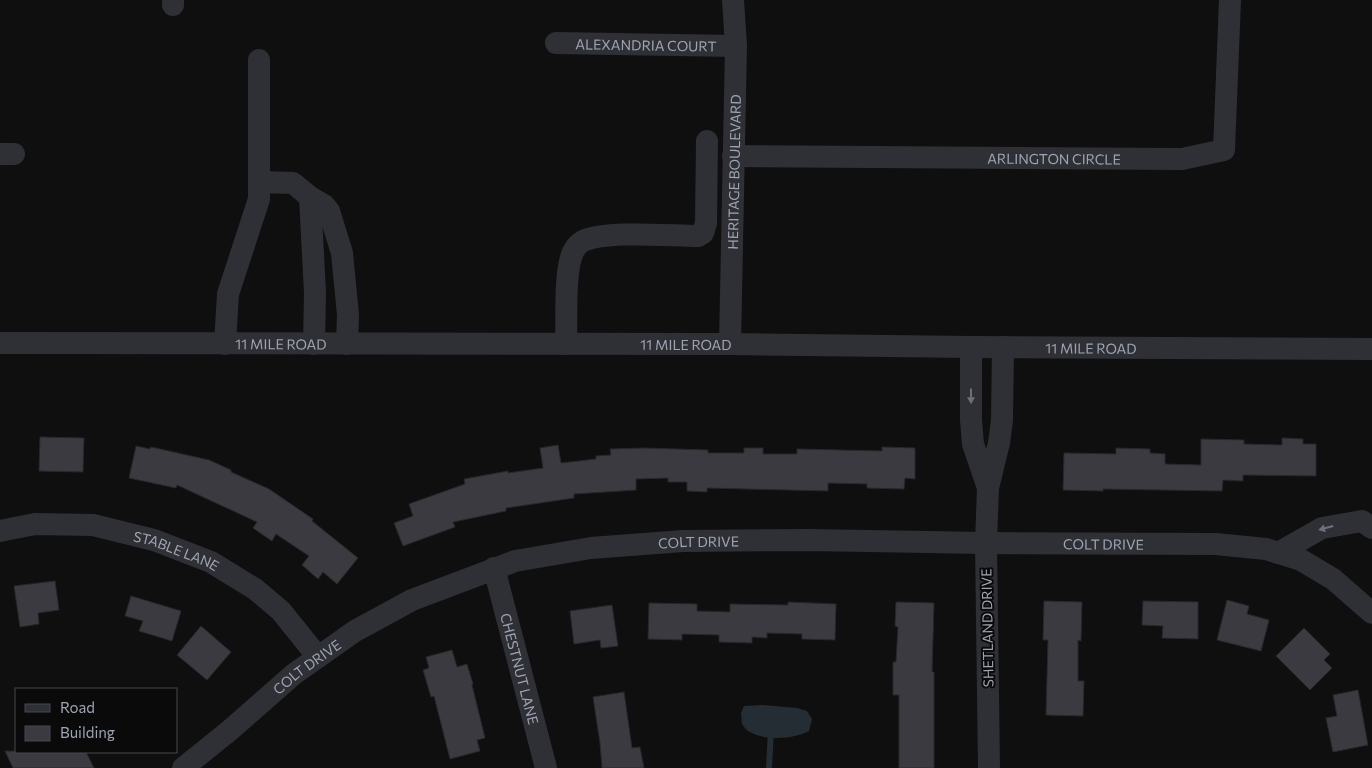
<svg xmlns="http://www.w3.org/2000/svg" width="1372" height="768" font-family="Commissioner,sans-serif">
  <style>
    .water { fill: #252d34 }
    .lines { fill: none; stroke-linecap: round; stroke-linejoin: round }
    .stream { stroke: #252d34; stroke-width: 6 }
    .building { fill: #3a3a40; stroke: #28282c }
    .minor { stroke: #2f3035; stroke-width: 22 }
    .oneway { fill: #6c707a }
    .labels { text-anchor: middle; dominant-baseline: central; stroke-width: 4; stroke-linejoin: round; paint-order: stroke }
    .street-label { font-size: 14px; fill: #9ea4b2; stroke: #0a0a0b }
  </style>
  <rect width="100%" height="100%" fill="#0f0f10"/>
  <!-- water -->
  <path class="water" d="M 763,705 L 797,708 L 807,711 L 812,719 L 809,731 C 795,739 765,741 750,732 C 747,731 744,727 742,724 L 741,713 L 744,706 Z"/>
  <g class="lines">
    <!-- stream -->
    <path class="stream" d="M 769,768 L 771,730"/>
  </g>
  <!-- building -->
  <path class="building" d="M 40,437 L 84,438 L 83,472 L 39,471 Z
    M 1282,438 L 1303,439 L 1303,444 L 1316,444 L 1316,476 L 1243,475 L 1243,481 L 1223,480 L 1222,491 L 1103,489 L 1103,491 L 1063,490 L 1064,453 L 1116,454 L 1116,448 L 1150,449 L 1150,453 L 1165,454 L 1165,464 L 1201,465 L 1201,439 L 1244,440 L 1244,444 L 1282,445 Z
    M 558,445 L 561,463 L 596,459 L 596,456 L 611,455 L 610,449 L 644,448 L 708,450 L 708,453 L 744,453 L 744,448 L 763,448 L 763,454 L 797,454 L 797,449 L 882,451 L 882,447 L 915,448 L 915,479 L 905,478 L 904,489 L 867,488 L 867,484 L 828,483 L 828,491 L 707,488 L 707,492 L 687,491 L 687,482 L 668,482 L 668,478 L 636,479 L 636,490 L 574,494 L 574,498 L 506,508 L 506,511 L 453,522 L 455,527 L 403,546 L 394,523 L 413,516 L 409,504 L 465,484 L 464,479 L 508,471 L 508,473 L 543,468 L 540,448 Z
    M 136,446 L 150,449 L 151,447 L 209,460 L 231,470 L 231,472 L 269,489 L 313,519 L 312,521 L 358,558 L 337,584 L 323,572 L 318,579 L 302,565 L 309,556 L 276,534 L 272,541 L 253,528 L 257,522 L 177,485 L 176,488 L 129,478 Z
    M 55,581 L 59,610 L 38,613 L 39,624 L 20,627 L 14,586 Z
    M 131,596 L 181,611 L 172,641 L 139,631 L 143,621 L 125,616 Z
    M 1227,600 L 1249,606 L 1247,614 L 1269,620 L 1261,651 L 1217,640 Z
    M 1044,601 L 1082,602 L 1081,641 L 1078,640 L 1078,681 L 1084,681 L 1083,716 L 1046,715 L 1048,640 L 1043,640 Z
    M 1143,601 L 1198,602 L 1198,639 L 1162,638 L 1163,626 L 1142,625 Z
    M 788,602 L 836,604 L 835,640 L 802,639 L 802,634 L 767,633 L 767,638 L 752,637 L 752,643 L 719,642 L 719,635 L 682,634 L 682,640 L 648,639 L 649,603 L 697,604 L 697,611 L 730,612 L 730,604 L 788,605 Z
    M 896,602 L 934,603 L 932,672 L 934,672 L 934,768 L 899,768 L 899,695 L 893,695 L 893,662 L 896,662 L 898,627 L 895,626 Z
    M 612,605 L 618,646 L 601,648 L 600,640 L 574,644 L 570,611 Z
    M 201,626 L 231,652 L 207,680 L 177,655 Z
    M 1304,628 L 1330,654 L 1324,660 L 1332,668 L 1310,690 L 1276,656 Z
    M 452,650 L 457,667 L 467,664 L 473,684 L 472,685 L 485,738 L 477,740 L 480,751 L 450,759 L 434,696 L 431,697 L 423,670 L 429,668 L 426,657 Z
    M 1358,690 L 1368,745 L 1333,752 L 1326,718 L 1337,716 L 1333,695 Z
    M 624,692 L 632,748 L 640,747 L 644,768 L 602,768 L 600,743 L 593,697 Z
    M 5,751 L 86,752 L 94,768 L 13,768 Z"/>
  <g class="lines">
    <!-- minor -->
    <g class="minor">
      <path d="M 173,0 L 173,5"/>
      <path id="s1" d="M 556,43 L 736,46"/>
      <path d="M 0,154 L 14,154"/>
      <path id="s2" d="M 733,156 L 1182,159 L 1224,150 L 1230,0"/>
      <path d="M 260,182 L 293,183 L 310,197 L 315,293 L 314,344"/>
      <path d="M 310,197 L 324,205 L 329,211 L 342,253 L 348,315 L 347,344"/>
      <path id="s3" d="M 0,343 L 730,344 L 971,347 L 1372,349"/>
      <path d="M 225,344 L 228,294 L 259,199 L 259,60"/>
      <path d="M 566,344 C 567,321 564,271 573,252 C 575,248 579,243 583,241 C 608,230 670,236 698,236 L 703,233 L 706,223 L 707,141"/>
      <path id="s4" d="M 730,344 L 736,46 L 733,0"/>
      <path d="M 971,347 L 971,420 L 973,444 L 988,488"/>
      <path id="s5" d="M 0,531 L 35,524 L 93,525 L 154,540 L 211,562 L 255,589 L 281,611 L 318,657"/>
      <path d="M 1278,553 L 1322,528 L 1362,521 L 1372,528"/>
      <path id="s6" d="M 494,568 L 546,768"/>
      <path id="s7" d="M 183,768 L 229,731 L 294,674 L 355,631 L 412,600 L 515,561 L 591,548 L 683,541 L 809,540 L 986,543 L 1215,544 L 1266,549 L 1301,560 L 1333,579 L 1372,613"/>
      <path d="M 989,768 L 986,543 L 988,488 L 999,443 L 1002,420 L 1003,347"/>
    </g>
  </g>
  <!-- one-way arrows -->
  <defs><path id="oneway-solid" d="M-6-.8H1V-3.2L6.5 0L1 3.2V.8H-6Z" transform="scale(1.25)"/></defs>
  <g class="oneway">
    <use href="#oneway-solid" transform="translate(971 396) rotate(90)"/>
    <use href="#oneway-solid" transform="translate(1326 528) rotate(165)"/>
  </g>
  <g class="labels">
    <!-- street labels -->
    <g class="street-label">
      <text stroke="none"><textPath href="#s1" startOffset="90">ALEXANDRIA COURT</textPath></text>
      <text stroke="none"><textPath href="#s2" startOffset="321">ARLINGTON CIRCLE</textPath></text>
      <text stroke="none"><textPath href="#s4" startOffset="172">HERITAGE BOULEVARD</textPath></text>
      <text stroke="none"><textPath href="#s3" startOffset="281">11 MILE ROAD</textPath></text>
      <text stroke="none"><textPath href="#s3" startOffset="686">11 MILE ROAD</textPath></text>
      <text stroke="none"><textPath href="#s3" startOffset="1091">11 MILE ROAD</textPath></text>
      <text stroke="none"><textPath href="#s7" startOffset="580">COLT DRIVE</textPath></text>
      <text stroke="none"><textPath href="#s7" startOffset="985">COLT DRIVE</textPath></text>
      <text stroke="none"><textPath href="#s5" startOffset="181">STABLE LANE</textPath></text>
      <text transform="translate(987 628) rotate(-91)">SHETLAND DRIVE</text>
      <text stroke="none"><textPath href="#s7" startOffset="160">COLT DRIVE</textPath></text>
      <text stroke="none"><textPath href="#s6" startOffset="104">CHESTNUT LANE</textPath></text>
    </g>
  </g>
  <!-- legend -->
  <rect x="15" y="688" width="162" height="65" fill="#0a0a0b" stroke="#45484e"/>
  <rect x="25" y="704" width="25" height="8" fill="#2f3035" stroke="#45484e"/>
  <text x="60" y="713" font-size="15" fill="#9ea4b2">Road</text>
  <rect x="25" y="726" width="25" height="15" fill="#3a3a40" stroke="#45484e"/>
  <text x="60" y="738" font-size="15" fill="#9ea4b2">Building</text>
</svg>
